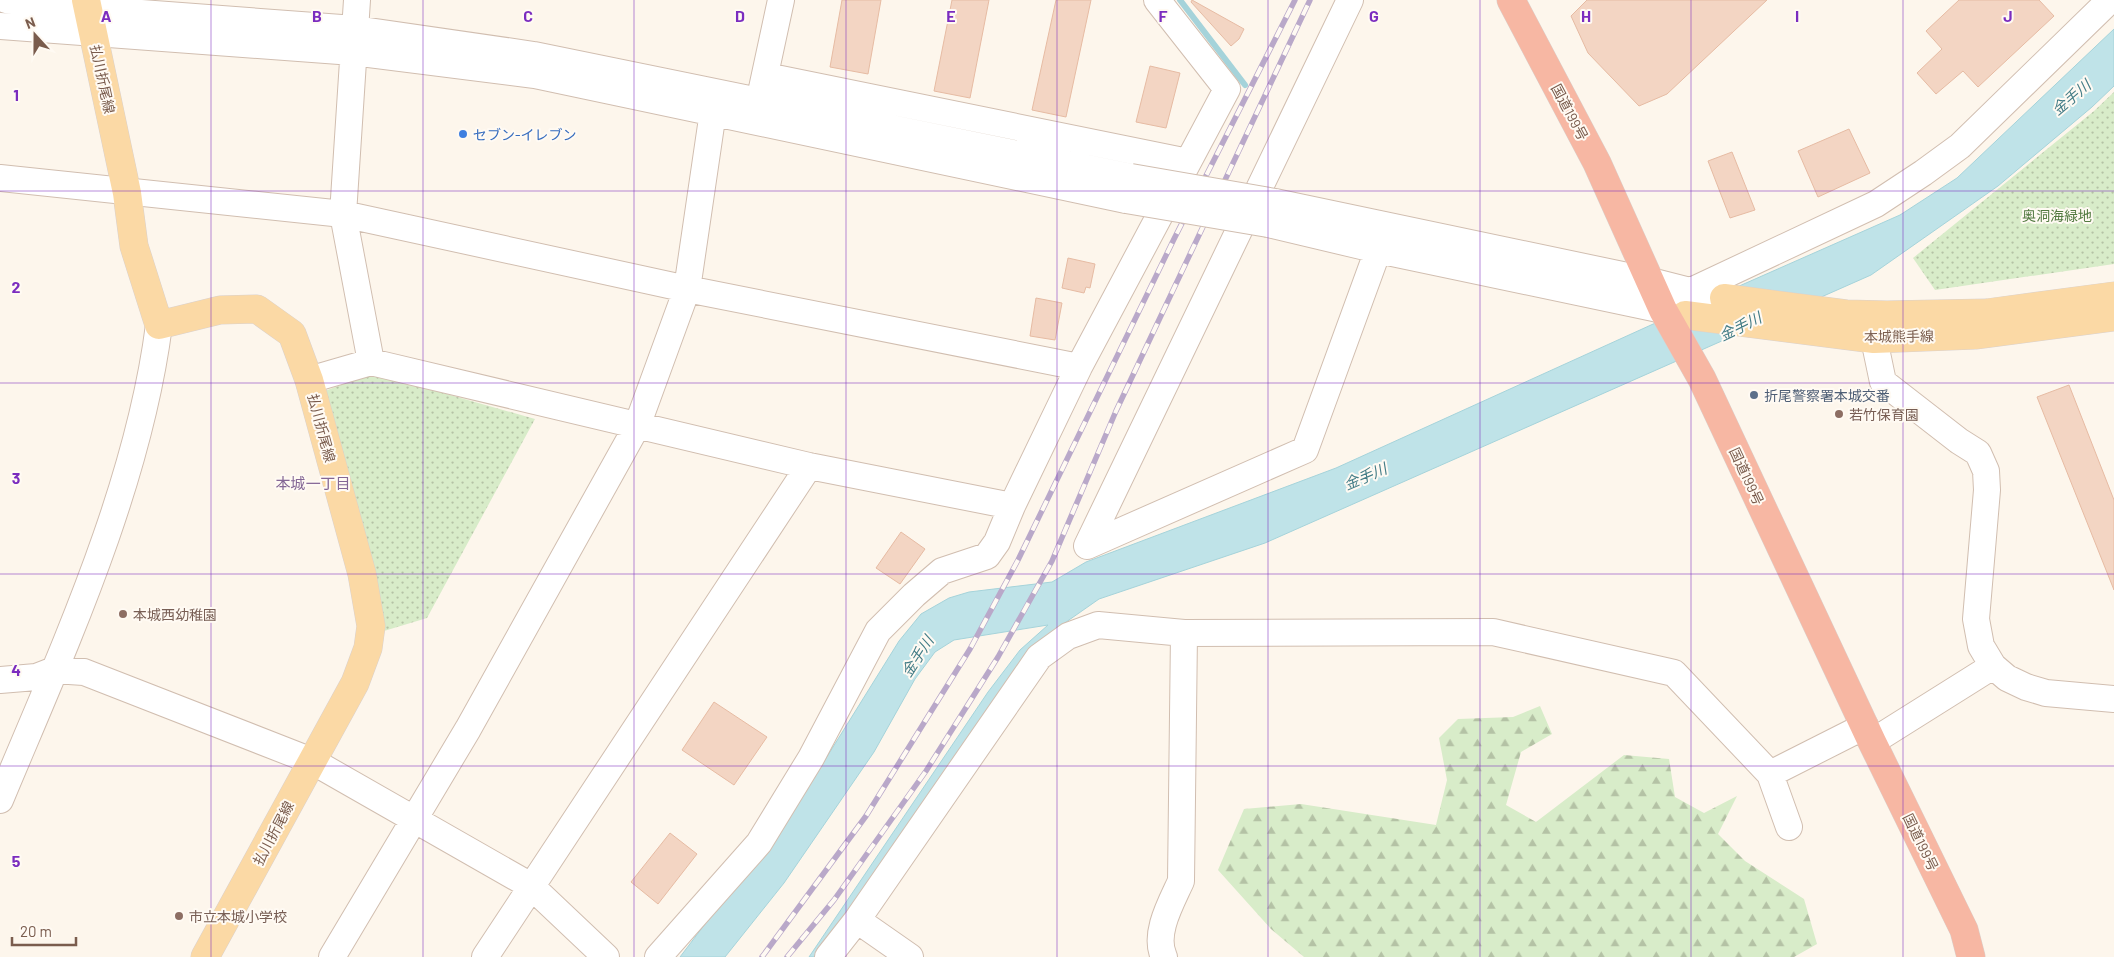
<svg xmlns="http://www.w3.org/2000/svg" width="2114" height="957" font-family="Barlow,'Noto Sans JP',sans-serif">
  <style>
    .forest { fill: url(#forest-firs) }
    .park { fill: url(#park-dots) }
    .water { fill: #bfe3e8; stroke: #a5d3da }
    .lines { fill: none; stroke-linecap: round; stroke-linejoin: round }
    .stream { stroke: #a5d3da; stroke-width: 6 }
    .building { fill: #f3d5c3; stroke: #e6bba3 }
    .minor-casing { stroke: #d1beb0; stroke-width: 28 }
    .major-casing { stroke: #dad1cd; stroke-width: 29 }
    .highway-casing { stroke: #dad1cd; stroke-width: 29 }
    .minor { stroke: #fff; stroke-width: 26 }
    .major { stroke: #fbd9a5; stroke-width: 28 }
    .highway { stroke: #f7b7a3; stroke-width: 28 }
    .rail-casing { stroke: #b9a8c9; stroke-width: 5.5 }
    .rail { stroke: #fffaf3; stroke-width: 4; stroke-dasharray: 11; stroke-linecap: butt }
    .minor-bridge-casing { stroke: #d1beb0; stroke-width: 28; stroke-linecap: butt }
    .minor-bridge { stroke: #fff; stroke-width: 26 }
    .grid { fill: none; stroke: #7b2cbf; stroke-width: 1; stroke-opacity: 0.55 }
    .shop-dot { fill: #3f7fe0; stroke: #fffaf3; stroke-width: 2 }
    .service-dot { fill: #5c6f8a; stroke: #fffaf3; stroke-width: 2 }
    .education-dot { fill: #8d6e63; stroke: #fffaf3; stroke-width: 2 }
    .labels { text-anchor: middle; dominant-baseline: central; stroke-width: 4; stroke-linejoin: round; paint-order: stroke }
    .street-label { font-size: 14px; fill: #7a5c4d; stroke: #fffaf3 }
    .shop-label { font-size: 14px; fill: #366cbe; stroke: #fffaf3; text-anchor: start }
    .park-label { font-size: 14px; fill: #537a41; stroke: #fffaf3 }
    .service-label { font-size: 14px; fill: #4e5e75; stroke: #fffaf3; text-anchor: start }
    .education-label { font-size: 14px; fill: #785e54; stroke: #fffaf3; text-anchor: start }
    .water-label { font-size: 15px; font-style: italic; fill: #437c86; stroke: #fffaf3 }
    .neighbourhood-label { font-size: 15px; fill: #846695; stroke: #fffaf3 }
    .grid-label { font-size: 16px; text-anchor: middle; font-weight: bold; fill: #7b2cbf; stroke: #fffaf3; stroke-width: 4; stroke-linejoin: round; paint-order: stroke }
  </style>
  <defs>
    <pattern id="forest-firs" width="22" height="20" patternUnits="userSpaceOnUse" patternTransform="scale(1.25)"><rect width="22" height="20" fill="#d8ecc9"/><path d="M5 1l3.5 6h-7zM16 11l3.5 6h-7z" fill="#b4c2a5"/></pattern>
    <pattern id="park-dots" width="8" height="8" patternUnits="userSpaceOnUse" patternTransform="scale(1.25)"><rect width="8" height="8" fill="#d8ecc9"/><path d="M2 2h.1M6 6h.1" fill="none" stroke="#b4c2a5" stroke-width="1.8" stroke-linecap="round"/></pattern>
  </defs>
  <rect width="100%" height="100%" fill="#fdf6ec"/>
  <!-- forest -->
  <path class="forest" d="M 1540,706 L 1552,734 L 1521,752 L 1506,805 L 1536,822 L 1624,755 L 1669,759 L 1675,797 L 1704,813 L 1737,796 L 1718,834 L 1745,861 L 1804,899 L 1817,944 L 1794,957 L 1304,957 L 1271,929 L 1218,870 L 1244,809 L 1301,804 L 1436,825 L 1447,780 L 1439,738 L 1458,719 L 1513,717 Z"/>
  <!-- park -->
  <path class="park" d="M 2114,92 L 2114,264 L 1935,290 L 1913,258 L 2094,111 Z
    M 373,373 L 535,419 L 427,618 L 384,631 L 322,392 Z"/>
  <!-- water -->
  <path class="water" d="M 2114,29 L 2114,86 L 2092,107 L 1998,186 L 1871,275 L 1265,543 L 1099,599 L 1059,627 L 819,957 L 809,957 L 988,692 L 1020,650 L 1048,625 L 954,640 L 935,652 L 915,679 L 874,752 L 784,883 L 725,957 L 680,957 L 805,792 L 899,641 L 921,614 L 949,598 L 969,592 L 1052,582 L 1086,562 L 1336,468 L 1651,325 L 1900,215 L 1957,178 Z"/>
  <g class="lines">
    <!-- stream -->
    <path class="stream" d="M 1180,0 L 1245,85"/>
  </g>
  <!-- building -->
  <path class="building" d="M 842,0 L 881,0 L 868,74 L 830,67 Z
    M 952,0 L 989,0 L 970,98 L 934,91 Z
    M 1056,0 L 1091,0 L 1066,117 L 1032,110 Z
    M 1192,0 L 1244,29 L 1239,39 L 1231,46 L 1191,2 Z
    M 1587,0 L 1767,0 L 1667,94 L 1639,106 L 1588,53 L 1571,16 Z
    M 1959,0 L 2039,0 L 2054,16 L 1978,87 L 1963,71 L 1936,94 L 1917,73 L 1942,49 L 1926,31 Z
    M 1150,66 L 1180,73 L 1166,128 L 1136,122 Z
    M 1849,129 L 1870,173 L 1818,197 L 1798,151 Z
    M 1732,152 L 1755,210 L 1730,218 L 1708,161 Z
    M 1068,258 L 1095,264 L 1090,288 L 1086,287 L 1084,293 L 1062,288 Z
    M 1036,298 L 1062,303 L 1055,340 L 1030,336 Z
    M 2069,385 L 2114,500 L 2114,590 L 2037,397 Z
    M 901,532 L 925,549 L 900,584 L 876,568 Z
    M 714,702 L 767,737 L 734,785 L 682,750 Z
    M 670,833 L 697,854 L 658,904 L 631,882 Z"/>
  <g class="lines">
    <defs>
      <path id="minor" d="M 6,0 L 88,9 L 355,29 L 534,55 L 1131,177
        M 357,0 L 343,214 L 371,362 L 809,466 L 1012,506
        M 1350,0 L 1087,546 L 1305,450 L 1378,250
        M 0,26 L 353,52 L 535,75 L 1126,200
        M 766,76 L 1188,162
        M 761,93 L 781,0
        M 0,178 L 343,214 L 687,289 L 1079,367
        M 1275,202 L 1651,281 L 1706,295
        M 1268,224 L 1378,250 L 1682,314
        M 1689,292 L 1876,204 L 1923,173 L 1960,146 L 2110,0
        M 1874,339 L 1883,382 L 1959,441 L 1978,453 L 1986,471 L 1987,490 L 1976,619 L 1981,646 L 1993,666 L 2007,678 L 2026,687 L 2046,693 L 2114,699
        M 309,380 L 371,362
        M 0,680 L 36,677 L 54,670 L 84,672 L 312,761 L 531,886 L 606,957
        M 1872,742 L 1993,666
        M 1770,774 L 1789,827
        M 0,800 C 63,649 138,488 159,325
        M 857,920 L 910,957
        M 332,957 L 468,729 L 637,426 L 687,289 L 715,98
        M 485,957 L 809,466
        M 658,957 L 759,843 L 811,758 L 878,631 L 914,595 L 942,571 L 987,556 L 997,542 L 1012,506 L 1079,367 L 1227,89 L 1157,0
        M 828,957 L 857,920 L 1039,657 L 1068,636 L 1098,625 L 1184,633 L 1493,632 L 1674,673 L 1770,774 L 1865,726
        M 1164,957 C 1153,934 1171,903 1181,881 L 1184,633"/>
      <path id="major" d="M 86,0 L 127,193 L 134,246 L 159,325 L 220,310 L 257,309 L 292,334 L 309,380 L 362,574 L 371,626 L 368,648 L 355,683 L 205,957
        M 1724,298 L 1846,314 L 1887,315 L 1987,313 L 2114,296
        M 1685,315 L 1874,339 L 1975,335 L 2114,317"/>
      <path id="highway" d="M 1511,0 L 1597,163 L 1663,310 L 1702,379 L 1872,742 L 1964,930 L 1971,957"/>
    </defs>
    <!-- minor casing -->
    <use href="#minor" class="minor-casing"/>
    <!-- major casing -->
    <use href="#major" class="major-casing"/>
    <!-- highway casing -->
    <use href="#highway" class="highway-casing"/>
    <!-- minor -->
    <use href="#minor" class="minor"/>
    <!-- major -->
    <use href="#major" class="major"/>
    <!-- highway -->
    <use href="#highway" class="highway"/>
    <defs>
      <path id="rail" d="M 762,957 L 866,816 L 970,649 L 1018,560 L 1174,239 L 1295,0
        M 787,957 L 834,900 L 926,771 L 998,657 L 1052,561 L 1116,411 L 1310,0"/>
    </defs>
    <!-- rail casing -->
    <use href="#rail" class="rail-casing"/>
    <!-- rail -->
    <use href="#rail" class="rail"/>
    <defs>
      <path id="minor-bridge" d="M 1131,177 L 1275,202
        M 1126,200 L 1268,224"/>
    </defs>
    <!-- minor-bridge casing -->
    <use href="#minor-bridge" class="minor-bridge-casing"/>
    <!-- minor-bridge -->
    <use href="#minor-bridge" class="minor-bridge"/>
  </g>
  <!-- grid -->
  <path class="grid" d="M 211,0 L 211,957M 423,0 L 423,957M 634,0 L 634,957M 846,0 L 846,957M 1057,0 L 1057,957M 1268,0 L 1268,957M 1480,0 L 1480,957M 1691,0 L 1691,957M 1903,0 L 1903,957M 0,191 L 2114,191M 0,383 L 2114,383M 0,574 L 2114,574M 0,766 L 2114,766"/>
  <!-- markers -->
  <circle class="shop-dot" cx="463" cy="134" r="5"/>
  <circle class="service-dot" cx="1754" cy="395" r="5"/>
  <g class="education-dot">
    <circle cx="1839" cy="414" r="5"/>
    <circle cx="123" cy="614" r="5"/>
    <circle cx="179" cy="916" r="5"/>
  </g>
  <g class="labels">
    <!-- street labels -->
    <g class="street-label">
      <text transform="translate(103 79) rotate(78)">払川折尾線</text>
      <text transform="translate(1570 112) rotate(62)">国道199号</text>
      <text transform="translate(1899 336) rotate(-1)">本城熊手線</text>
      <text transform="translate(322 428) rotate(75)">払川折尾線</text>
      <text transform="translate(1747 476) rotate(65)">国道199号</text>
      <text transform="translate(273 833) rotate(-62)">払川折尾線</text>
      <text transform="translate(1921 842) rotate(64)">国道199号</text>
    </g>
    <!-- shop labels -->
    <g class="shop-label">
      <text x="473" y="134">セブン-イレブン</text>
    </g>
    <!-- park labels -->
    <g class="park-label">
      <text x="2057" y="215">奥洞海緑地</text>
    </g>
    <!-- service labels -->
    <g class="service-label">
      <text x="1764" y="395">折尾警察署本城交番</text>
    </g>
    <!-- education labels -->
    <g class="education-label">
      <text x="1849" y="414">若竹保育園</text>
      <text x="133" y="614">本城西幼稚園</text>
      <text x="189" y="916">市立本城小学校</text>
    </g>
    <!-- water labels -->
    <g class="water-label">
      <text transform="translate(2071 97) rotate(-40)">金手川</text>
      <text transform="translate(1740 326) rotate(-26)">金手川</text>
      <text transform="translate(1365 476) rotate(-23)">金手川</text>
      <text transform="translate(917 656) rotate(-57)">金手川</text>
    </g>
    <!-- neighbourhood labels -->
    <g class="neighbourhood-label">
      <text x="313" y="483">本城一丁目</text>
    </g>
  </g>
  <g class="grid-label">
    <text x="106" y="22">A</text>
    <text x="317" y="22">B</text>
    <text x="528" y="22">C</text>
    <text x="740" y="22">D</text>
    <text x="951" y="22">E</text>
    <text x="1163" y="22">F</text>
    <text x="1374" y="22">G</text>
    <text x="1586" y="22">H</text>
    <text x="1797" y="22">I</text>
    <text x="2008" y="22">J</text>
    <text x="16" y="101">1</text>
    <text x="16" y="293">2</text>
    <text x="16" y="484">3</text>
    <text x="16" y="676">4</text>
    <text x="16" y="867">5</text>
  </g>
  <!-- north arrow -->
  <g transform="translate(35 35) rotate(339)" stroke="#fffaf3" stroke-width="4" paint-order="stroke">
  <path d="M0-4L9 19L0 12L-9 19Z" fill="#7a5c4d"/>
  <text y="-8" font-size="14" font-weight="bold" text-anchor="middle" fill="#7a5c4d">N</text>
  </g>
  <!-- scale -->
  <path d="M12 937v8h64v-8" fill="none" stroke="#7a5c4d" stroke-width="2.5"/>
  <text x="20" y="937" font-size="15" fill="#7a5c4d" stroke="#fffaf3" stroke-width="4" paint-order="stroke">20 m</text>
</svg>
